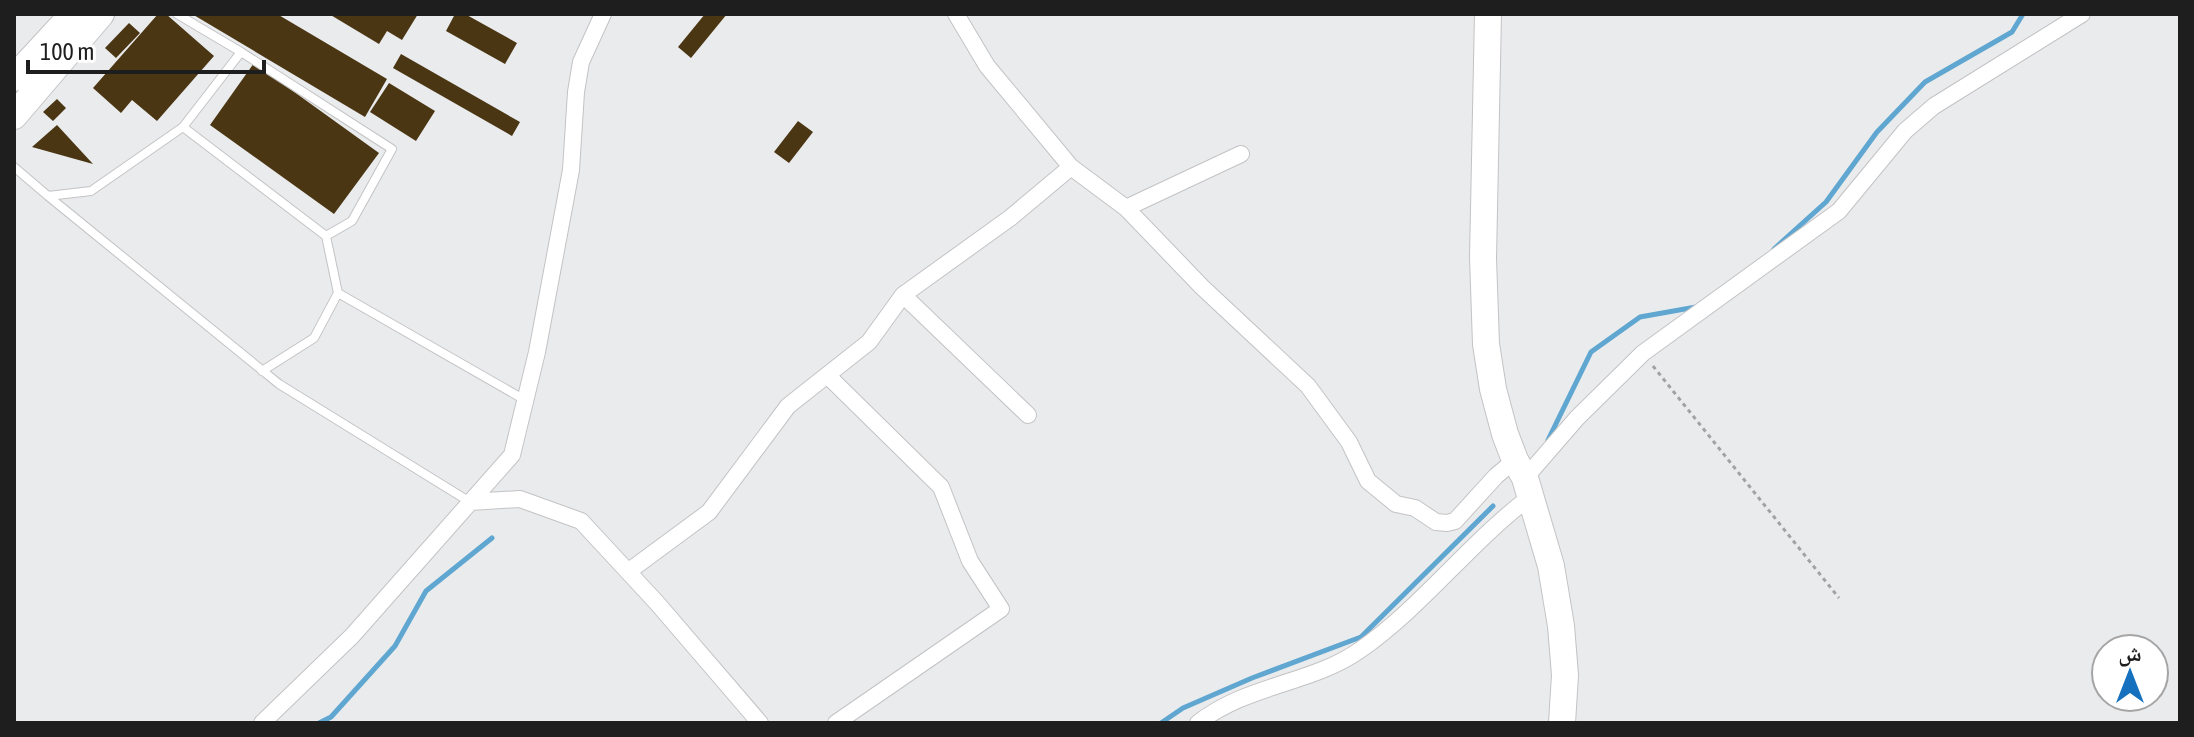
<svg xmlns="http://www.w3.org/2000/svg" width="2194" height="737" font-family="'Asap Condensed','Noto Naskh Arabic',sans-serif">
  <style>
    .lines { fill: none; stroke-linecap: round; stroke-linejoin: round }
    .stream { stroke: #5fa7d1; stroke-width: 5 }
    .building { fill: #4b3614 }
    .lane-casing { stroke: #c3c3c5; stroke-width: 10 }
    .street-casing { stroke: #c3c3c5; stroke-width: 18 }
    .primary-casing { stroke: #c3c3c5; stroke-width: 28 }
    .path { stroke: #a1a2a3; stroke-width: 3; stroke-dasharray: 4 4; stroke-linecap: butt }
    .lane { stroke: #fff; stroke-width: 8 }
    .street { stroke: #fff; stroke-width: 16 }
    .primary { stroke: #fff; stroke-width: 26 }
  </style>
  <rect width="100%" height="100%" fill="#eaebec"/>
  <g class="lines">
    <!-- stream -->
    <path class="stream" d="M 1774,249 L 1826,202 L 1877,132 L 1925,82 L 2012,32 L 2023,14
      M 1548,440 L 1591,352 L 1640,317 L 1696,307
      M 319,723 L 331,717 L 395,646 L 426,591 L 492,538
      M 1161,723 L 1183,708 L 1252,678 L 1361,637 L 1493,506"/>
  </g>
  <!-- building -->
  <path class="building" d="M 158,14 L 166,14 L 214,56 L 157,121 L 132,100 L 121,113 L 93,88 Z
    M 192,14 L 277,14 L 387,79 L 365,117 Z
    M 329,14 L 418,14 L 402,40 L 387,31 L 379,44 Z
    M 455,14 L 465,14 L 517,43 L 505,64 L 446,31 Z
    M 705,14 L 727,14 L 691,58 L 678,47 Z
    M 129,23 L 140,33 L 116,58 L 105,48 Z
    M 401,54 L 520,122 L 512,136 L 393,68 Z
    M 254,63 L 379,153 L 334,214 L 210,125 Z
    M 389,83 L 435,111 L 416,141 L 370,112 Z
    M 57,99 L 66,108 L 53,121 L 43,112 Z
    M 798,121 L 813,132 L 789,163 L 774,152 Z
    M 57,125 L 93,164 L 32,147 Z"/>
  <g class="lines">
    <defs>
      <path id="lane" d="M 241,52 L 392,149 L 352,221 L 326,236
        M 183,127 L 326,236 L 338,293 L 525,400
        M 14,167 L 48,196 L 91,191 L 183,127 L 241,52 L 177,14
        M 48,196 L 279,384 L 470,502
        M 262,371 L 314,338 L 338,293"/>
      <path id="street" d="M 956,14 L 987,66 L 1071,167 L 1126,208 L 1202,287 L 1308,386 L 1349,442 L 1368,481 L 1396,504 L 1415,508 L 1436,522 L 1447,523 L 1455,521 L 1496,476 L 1515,460
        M 1126,208 L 1241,154
        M 903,295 L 1028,415
        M 827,375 L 941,487 L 970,561 L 1001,609 L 836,723
        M 1525,478 L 1577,418 L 1643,353 L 1839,211 L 1905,131 L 1934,106 L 2082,14
        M 470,502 L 520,499 L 581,521 L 657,603 L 760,723
        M 629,571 L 709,512 L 788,406 L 869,342 L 903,295 L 1010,218 L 1071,167
        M 262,723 L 352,636 L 512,455 L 537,352 L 571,170 L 576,92 L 581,62 L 603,14
        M 1198,723 C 1248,684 1312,684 1360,650 C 1421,608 1469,543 1530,497"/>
      <path id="primary" d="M 1488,14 L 1483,258 L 1486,344 L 1493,389 L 1505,434 L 1515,460 L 1525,478 L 1551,566 L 1561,626 L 1565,675 L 1562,723
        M 14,78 L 73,14
        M 14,116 L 101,14"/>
    </defs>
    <!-- lane casing -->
    <use href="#lane" class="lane-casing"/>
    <!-- street casing -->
    <use href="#street" class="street-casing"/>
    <!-- primary casing -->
    <use href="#primary" class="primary-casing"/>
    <!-- path -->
    <path class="path" d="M 1653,366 L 1839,598"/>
    <!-- lane -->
    <use href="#lane" class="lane"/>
    <!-- street -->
    <use href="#street" class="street"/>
    <!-- primary -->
    <use href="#primary" class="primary"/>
  </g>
  <!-- border -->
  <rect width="2194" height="737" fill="none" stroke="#1e1e1f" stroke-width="32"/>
  <!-- north arrow -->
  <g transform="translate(2130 673)"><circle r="38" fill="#ffffff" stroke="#a5a5a5" stroke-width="2"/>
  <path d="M0-6L14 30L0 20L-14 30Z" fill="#1571be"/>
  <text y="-12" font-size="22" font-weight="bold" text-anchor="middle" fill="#1e1e1f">ش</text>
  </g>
  <!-- scale -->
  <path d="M28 60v12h236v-12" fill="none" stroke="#1e1e1f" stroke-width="4"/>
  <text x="40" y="60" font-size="24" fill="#1e1e1f" stroke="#ffffff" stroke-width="6" paint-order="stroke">100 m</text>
</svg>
